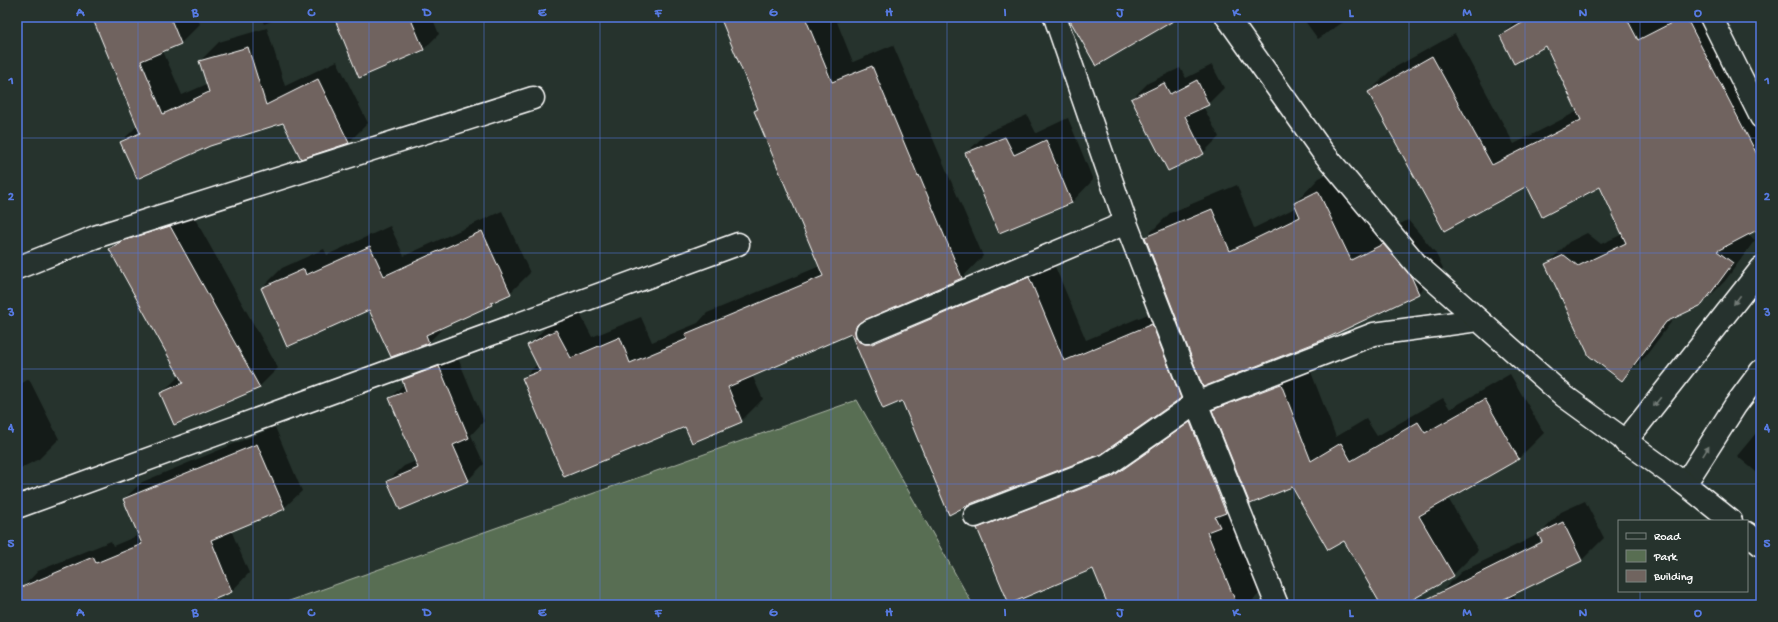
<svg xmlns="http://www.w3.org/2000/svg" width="1778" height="622" font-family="'Gochi Hand',sans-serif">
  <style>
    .green { fill: #586e52; stroke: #acb6a8 }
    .shadow { fill: #0007 }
    .building { fill: #70645f; stroke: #fff }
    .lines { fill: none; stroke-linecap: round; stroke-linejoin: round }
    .minor-casing { stroke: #fff; stroke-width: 25 }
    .tertiary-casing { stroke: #fff; stroke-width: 25 }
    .secondary-casing { stroke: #fff; stroke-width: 25 }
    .minor { stroke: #26332d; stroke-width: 22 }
    .tertiary { stroke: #26332d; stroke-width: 22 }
    .secondary { stroke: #26332d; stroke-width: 22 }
    .oneway { fill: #727a76 }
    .grid { fill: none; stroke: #567ae2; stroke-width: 1; stroke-opacity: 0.55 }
    .neatline { fill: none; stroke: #567ae2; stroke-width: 1.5 }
    .grid-label { font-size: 13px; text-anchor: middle; font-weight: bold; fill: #567ae2 }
  </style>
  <rect width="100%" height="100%" fill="#26332d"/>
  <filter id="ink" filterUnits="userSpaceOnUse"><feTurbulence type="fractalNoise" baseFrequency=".025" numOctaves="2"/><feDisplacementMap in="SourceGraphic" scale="8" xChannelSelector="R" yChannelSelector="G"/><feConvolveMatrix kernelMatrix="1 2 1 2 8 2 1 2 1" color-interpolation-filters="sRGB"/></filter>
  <g filter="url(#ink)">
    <!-- green -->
    <path class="green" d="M 857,400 L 973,605 L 278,605 Z"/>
    <!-- shadow -->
    <path class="shadow" d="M 93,17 L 197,17 L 200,24 L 181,43 L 163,51 L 182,95 L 207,84 L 200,61 L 219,42 L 267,28 L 285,86 L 337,61 L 368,123 L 349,142 L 301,157 L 284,122 L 121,142 L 138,125 Z
      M 261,17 L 282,17 L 264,24 Z
      M 335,17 L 432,17 L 439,34 L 423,50 Z
      M 721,17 L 849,17 L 837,22 L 853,62 L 893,45 L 983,256 L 962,278 L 876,313 L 881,321 L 1051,257 L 1086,340 L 1172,304 L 1146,237 L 1170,213 L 1237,185 L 1254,228 L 1297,207 L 1295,203 L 1319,178 L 1342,167 L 1376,236 L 1408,220 L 1435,252 L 1443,268 L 1419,293 L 1325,339 L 1200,377 L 1180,398 L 902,400 L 852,333 L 752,375 L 763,399 L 741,421 L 686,426 L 523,378 L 538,364 L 528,346 L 549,324 L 578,310 L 592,337 L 641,317 L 652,342 L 698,323 L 707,313 L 820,266 L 755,111 L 758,107 Z
      M 1302,17 L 1351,17 L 1318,39 Z
      M 1520,17 L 1721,17 L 1761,96 L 1761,227 L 1747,234 L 1755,240 L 1725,281 L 1702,304 L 1675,317 L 1645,357 L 1622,379 L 1547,264 L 1569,242 L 1587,233 L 1601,244 L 1623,234 L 1600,186 L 1527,184 L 1444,230 L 1369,92 L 1392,69 L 1455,34 L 1514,144 L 1578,111 L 1546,45 L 1501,36 Z
      M 1212,65 L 1224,88 L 1208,104 L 1203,106 L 1219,137 L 1203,153 L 1132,99 L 1148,83 L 1180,68 L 1186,78 Z
      M 1027,115 L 1036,133 L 1068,118 L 1093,180 L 1072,202 L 999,232 L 966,153 L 988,132 Z
      M 189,208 L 278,368 L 259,387 L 162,393 L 180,375 L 110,249 L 129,230 Z
      M 502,211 L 530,273 L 510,293 L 496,300 L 491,305 L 446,325 L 429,342 L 392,356 L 370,309 L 262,288 L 282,268 L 324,249 L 327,255 L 390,226 L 404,256 Z
      M 455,351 L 484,421 L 471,435 L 484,464 L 468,480 L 388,481 L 404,466 L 416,461 L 390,398 L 404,384 L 403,380 L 418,364 Z
      M 1306,359 L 1336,437 L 1366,419 L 1377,436 L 1443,398 L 1450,409 L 1510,374 L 1544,433 L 1519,458 L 1448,498 L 1478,550 L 1453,575 L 1401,605 L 1382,605 L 1344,539 L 1292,486 L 1246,492 L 1239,499 L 1262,591 L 1248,605 L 1109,605 L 1093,567 L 978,528 L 1000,506 L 1212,401 L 1215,409 L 1239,385 Z
      M 29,379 L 59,439 L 39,459 L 17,470 L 17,386 Z
      M 275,427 L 302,491 L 284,508 L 231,530 L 249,573 L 232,591 L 198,605 L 27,605 L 21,589 L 38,571 L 111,541 L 113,546 L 139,535 L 124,499 L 142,482 Z
      M 1761,427 L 1761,476 L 1737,456 Z
      M 1585,501 L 1604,538 L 1582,560 L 1513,594 L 1518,605 L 1445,605 L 1439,594 L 1461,572 L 1541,533 L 1561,512 Z"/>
    <!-- building -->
    <path class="building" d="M 92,17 L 170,17 L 181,44 L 141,61 L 163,114 L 209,92 L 199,61 L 248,47 L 266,105 L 318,79 L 349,143 L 301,159 L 283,123 L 210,146 L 137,179 L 120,142 L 140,133 Z
      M 334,17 L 410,17 L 424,50 L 359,78 Z
      M 720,17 L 805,17 L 832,82 L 872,66 L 918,176 L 919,175 L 962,278 L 862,321 L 857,325 L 855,331 L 856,337 L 859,342 L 865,344 L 872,344 L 1029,277 L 1064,361 L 1152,324 L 1181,398 L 1101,454 L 970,504 L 949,515 L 902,401 L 883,409 L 851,334 L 728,387 L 742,422 L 692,443 L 685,427 L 564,477 L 522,378 L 540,371 L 527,345 L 556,330 L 571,358 L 620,337 L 630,363 L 687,339 L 685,334 L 823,276 L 754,111 L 758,109 Z
      M 1068,17 L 1180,17 L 1096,66 Z
      M 1532,17 L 1626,17 L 1638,40 L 1683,17 L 1686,17 L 1761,162 L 1761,228 L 1717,251 L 1733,263 L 1702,305 L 1666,322 L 1622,381 L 1589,356 L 1545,264 L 1564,255 L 1578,266 L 1626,243 L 1600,187 L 1542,217 L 1527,186 L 1444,231 L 1368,92 L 1432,56 L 1492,165 L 1581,120 L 1546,46 L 1514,64 L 1500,36 Z
      M 1197,80 L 1209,105 L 1185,116 L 1204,154 L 1168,171 L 1131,99 L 1164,83 L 1170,94 Z
      M 1005,137 L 1014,155 L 1046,140 L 1072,203 L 999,233 L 965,153 Z
      M 1318,191 L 1351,260 L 1383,244 L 1411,276 L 1419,294 L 1325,339 L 1203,387 L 1145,237 L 1212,209 L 1230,251 L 1300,217 L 1294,203 Z
      M 170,226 L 260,388 L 174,425 L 160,393 L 183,383 L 109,249 L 122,241 Z
      M 482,231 L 511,294 L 491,303 L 492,305 L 426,335 L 429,343 L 391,357 L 369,310 L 287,347 L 261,288 L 304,269 L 306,275 L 370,246 L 384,276 Z
      M 439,366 L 469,438 L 453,445 L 469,481 L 400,510 L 387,481 L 418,468 L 389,398 L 406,391 L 402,380 Z
      M 1281,384 L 1311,461 L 1341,443 L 1351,461 L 1418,422 L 1425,433 L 1485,399 L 1519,459 L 1419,516 L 1454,576 L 1403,605 L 1381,605 L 1344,541 L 1328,550 L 1292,487 L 1250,504 L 1212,410 Z
      M 1190,422 L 1226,513 L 1215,517 L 1220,527 L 1207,532 L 1237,605 L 1108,605 L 1093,569 L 1009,604 L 977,528 L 1112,477 Z
      M 257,444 L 285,509 L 211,540 L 232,592 L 201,605 L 17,605 L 17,589 L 93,557 L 96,563 L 142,544 L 123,499 Z
      M 1563,522 L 1582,561 L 1492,605 L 1415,605 L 1542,542 L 1538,534 Z"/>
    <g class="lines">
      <defs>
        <path id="minor" d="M 1055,17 L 1126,223 L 1196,403 L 1277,605
          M 1711,17 L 1761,117
          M 17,268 L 95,237 L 533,98
          M 867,332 L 1126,223
          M 17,507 L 738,244
          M 975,516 L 1107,465 L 1196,403 L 1374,334 L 1478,320"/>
        <path id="tertiary" d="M 1625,442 L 1761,269
          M 1685,484 L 1735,406 L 1761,371"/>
        <path id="secondary" d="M 1227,17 L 1322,151 L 1417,265 L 1564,396 L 1685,484 L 1731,521
          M 1747,533 L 1761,545"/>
      </defs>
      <!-- minor casing -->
      <use href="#minor" class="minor-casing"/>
      <!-- tertiary casing -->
      <use href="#tertiary" class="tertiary-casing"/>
      <!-- secondary casing -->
      <use href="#secondary" class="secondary-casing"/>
      <!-- minor -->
      <use href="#minor" class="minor"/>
      <!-- tertiary -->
      <use href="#tertiary" class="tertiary"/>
      <!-- secondary -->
      <use href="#secondary" class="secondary"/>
    </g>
    <!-- one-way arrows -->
    <defs><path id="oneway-solid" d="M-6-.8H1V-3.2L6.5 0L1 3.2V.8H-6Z"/></defs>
    <g class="oneway">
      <use href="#oneway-solid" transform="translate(1737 300) rotate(127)"/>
      <use href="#oneway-solid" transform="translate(1657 402) rotate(129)"/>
      <use href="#oneway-solid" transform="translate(1706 451) rotate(-58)"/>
    </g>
  </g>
  <!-- grid -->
  <path class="grid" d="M 138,17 L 138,605M 253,17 L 253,605M 369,17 L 369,605M 484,17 L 484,605M 600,17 L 600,605M 716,17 L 716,605M 831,17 L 831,605M 947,17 L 947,605M 1062,17 L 1062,605M 1178,17 L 1178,605M 1294,17 L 1294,605M 1409,17 L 1409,605M 1525,17 L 1525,605M 1640,17 L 1640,521M 17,138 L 1761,138M 17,253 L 1761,253M 17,369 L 1761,369M 17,484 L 1761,484M 1640,591 L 1640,605"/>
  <!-- margin -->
  <rect width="1778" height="622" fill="none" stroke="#26332d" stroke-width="44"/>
  <!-- legend -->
  <rect x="1618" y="520" width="130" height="72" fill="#26332d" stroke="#7d8581"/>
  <rect x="1626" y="533" width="20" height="6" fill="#26332d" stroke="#7d8581"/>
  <text x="1654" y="540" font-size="12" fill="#ffffff">Road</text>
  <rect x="1626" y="550" width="20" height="12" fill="#586e52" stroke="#7d8581"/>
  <text x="1654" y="560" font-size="12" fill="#ffffff">Park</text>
  <rect x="1626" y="570" width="20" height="12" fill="#70645f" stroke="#7d8581"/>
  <text x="1654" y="580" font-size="12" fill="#ffffff">Building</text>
  <rect x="22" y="22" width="1734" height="578" class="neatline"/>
  <g class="grid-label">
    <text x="80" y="16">A</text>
    <text x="195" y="16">B</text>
    <text x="311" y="16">C</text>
    <text x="427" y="16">D</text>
    <text x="542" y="16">E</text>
    <text x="658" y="16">F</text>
    <text x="773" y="16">G</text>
    <text x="889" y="16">H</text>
    <text x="1005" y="16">I</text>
    <text x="1120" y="16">J</text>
    <text x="1236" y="16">K</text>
    <text x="1351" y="16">L</text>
    <text x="1467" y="16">M</text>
    <text x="1583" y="16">N</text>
    <text x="1698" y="16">O</text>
    <text x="11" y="84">1</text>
    <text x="1767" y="84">1</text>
    <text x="11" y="200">2</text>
    <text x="1767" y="200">2</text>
    <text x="11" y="316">3</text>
    <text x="1767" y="316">3</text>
    <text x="11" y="431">4</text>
    <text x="1767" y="431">4</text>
    <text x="11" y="547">5</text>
    <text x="1767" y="547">5</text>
    <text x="80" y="616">A</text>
    <text x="195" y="616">B</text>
    <text x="311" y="616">C</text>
    <text x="427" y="616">D</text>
    <text x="542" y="616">E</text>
    <text x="658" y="616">F</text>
    <text x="773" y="616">G</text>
    <text x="889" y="616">H</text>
    <text x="1005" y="616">I</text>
    <text x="1120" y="616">J</text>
    <text x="1236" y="616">K</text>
    <text x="1351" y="616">L</text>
    <text x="1467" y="616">M</text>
    <text x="1583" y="616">N</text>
    <text x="1698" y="616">O</text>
  </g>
</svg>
